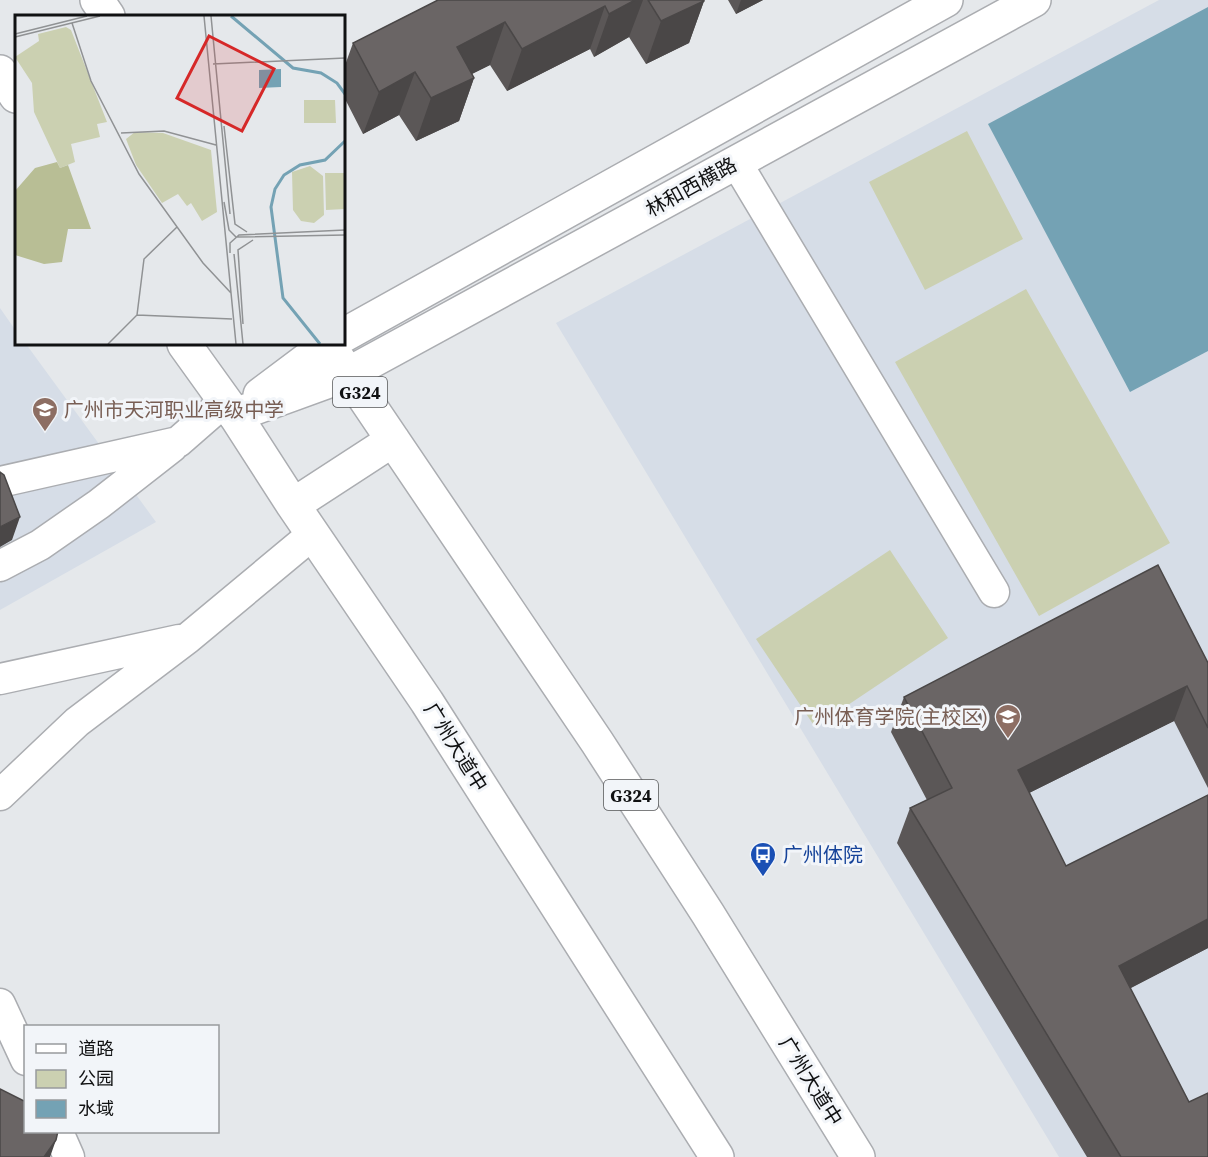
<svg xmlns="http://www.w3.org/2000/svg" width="1208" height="1157" font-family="'Source Serif 4','Noto Sans SC',serif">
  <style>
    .built { fill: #d6dde7 }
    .green { fill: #cbd0b1 }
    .water { fill: #74a2b4 }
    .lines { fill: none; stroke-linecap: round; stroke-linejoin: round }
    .street-casing { stroke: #abadb1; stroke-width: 33 }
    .secondary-casing { stroke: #abadb1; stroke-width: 36 }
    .highway-casing { stroke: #abadb1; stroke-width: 36 }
    .street { stroke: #fff; stroke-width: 30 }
    .secondary { stroke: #fff; stroke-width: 33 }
    .highway { stroke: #fff; stroke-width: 33 }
    .wall { fill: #5b5757 }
    .shaded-wall { fill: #4a4747 }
    .building { fill: #6a6565; stroke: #4a4747; stroke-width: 1.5 }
    .labels { text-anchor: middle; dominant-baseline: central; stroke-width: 6; stroke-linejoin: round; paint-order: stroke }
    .shield { fill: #f2f5f9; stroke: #545557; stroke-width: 1.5 }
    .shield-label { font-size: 18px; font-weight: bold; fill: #101112 }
    .street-label { font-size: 20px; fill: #101112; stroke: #f2f5f9 }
    .education-label { font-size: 20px; fill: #785e54; stroke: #f2f5f9; text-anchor: start }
    .transit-label { font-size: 20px; fill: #164399; stroke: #f2f5f9; text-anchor: start }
    .inset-river { fill: none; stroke: #74a2b4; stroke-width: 3 }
    .inset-road { fill: none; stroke: #909294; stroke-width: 1.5 }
    .view { fill: #d62828; fill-opacity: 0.15; stroke: #d62828; stroke-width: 3 }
    .inset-edge { fill: none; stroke: #101112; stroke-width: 3 }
  </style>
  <rect width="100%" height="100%" fill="#e5e8eb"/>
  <!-- built -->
  <path class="built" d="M 1159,0 L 1208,0 L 1208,1157 L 1059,1157 L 556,323 Z
    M 0,308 L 16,331 L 16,344 L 26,344 L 156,522 L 0,610 Z"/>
  <!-- green -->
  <path class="green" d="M 967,131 L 1023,239 L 925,290 L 869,182 Z
    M 1026,289 L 1170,543 L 1039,616 L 895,362 Z
    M 890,550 L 948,638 L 815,727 L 756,639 Z"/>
  <!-- water -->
  <path class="water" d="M 1208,7 L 1208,351 L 1130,392 L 988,124 Z"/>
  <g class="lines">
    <defs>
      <path id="street" d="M 736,162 L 994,592
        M 0,482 L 178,442 L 225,401
        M 0,566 L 40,545 L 99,504 L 172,447
        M 0,679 L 179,640
        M 0,795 L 77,722 L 188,638 L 313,534
        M 0,1004 L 26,1060
        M 58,1132 L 69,1157"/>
      <path id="secondary" d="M 344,335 L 946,0
        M 260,395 L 328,344
        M 235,415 L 348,374 L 1034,0"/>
      <path id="highway" d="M 97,0 L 108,16
        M 0,72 L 16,96
        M 184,344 L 235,415 L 293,505 L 427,702 L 717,1157
        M 328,344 L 597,742 L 708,914 L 858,1157
        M 293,505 L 393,440"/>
    </defs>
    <!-- street casing -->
    <use href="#street" class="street-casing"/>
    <!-- secondary casing -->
    <use href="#secondary" class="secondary-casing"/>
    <!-- highway casing -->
    <use href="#highway" class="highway-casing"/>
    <!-- street -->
    <use href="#street" class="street"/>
    <!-- secondary -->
    <use href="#secondary" class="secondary"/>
    <!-- highway -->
    <use href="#highway" class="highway"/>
  </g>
  <!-- wall -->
  <path class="wall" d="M 438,0 L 704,0 L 704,1 L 689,43 L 646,64 L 629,37 L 594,57 L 590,49 L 507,91 L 490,65 L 472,74 L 474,78 L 459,121 L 416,141 L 399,115 L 363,134 L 344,97 L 344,68 L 353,43 Z
    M 728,0 L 763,0 L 736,14 Z
    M 1208,663 L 1208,788 L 1174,721 L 1029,793 L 1066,866 L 1208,795 L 1208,948 L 1130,988 L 1208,1157 L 1087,1157 L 897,843 L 910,808 L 927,800 L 891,732 L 904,697 Z"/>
  <!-- shaded-wall -->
  <path class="shaded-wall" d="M 635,0 L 643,0 L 629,37 L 594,57 L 609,14 Z
    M 741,0 L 763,0 L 736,14 Z
    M 704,1 L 689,43 L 646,64 L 661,21 Z
    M 605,6 L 590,49 L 507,91 L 522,49 Z
    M 505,22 L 490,65 L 441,89 L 457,47 Z
    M 415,72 L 399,115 L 363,134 L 379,92 Z
    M 474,78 L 459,121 L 416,141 L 431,98 Z
    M 20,517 L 12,540 L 0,547 L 0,527 Z
    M 1187,686 L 1174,721 L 1005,805 L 1018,770 Z
    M 1208,919 L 1208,948 L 1106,1001 L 1119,966 Z
    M 56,1140 L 50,1157 L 44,1157 Z"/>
  <!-- building -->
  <path class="building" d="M 438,0 L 635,0 L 609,14 L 605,6 L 522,49 L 505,22 L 457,47 L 474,78 L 431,98 L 415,72 L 379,92 L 353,43 Z
    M 648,0 L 704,0 L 704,1 L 661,21 Z
    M 0,472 L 4,475 L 20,517 L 0,527 Z
    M 1158,565 L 1208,663 L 1208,728 L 1187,686 L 1018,770 L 1066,866 L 1208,795 L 1208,919 L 1119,966 L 1189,1102 L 1208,1093 L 1208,1157 L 1121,1157 L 910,808 L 952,788 L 904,697 Z
    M 0,1089 L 26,1102 L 26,1131 L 58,1131 L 56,1140 L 44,1157 L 0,1157 Z"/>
  <!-- icons -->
  <defs>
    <symbol id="school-pin" viewBox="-11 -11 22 30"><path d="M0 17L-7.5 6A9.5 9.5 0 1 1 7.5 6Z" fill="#8d6e63" stroke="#f2f5f9"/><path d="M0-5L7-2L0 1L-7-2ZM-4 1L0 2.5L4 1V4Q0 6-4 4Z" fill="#fff"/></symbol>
    <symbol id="university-pin" viewBox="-11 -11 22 30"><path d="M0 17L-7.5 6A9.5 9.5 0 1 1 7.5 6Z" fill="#8d6e63" stroke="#f2f5f9"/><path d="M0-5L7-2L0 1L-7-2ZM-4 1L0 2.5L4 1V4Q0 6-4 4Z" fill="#fff"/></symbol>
    <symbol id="bus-pin" viewBox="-11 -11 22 30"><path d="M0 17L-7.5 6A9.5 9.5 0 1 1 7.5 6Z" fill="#1a4fb4" stroke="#f2f5f9"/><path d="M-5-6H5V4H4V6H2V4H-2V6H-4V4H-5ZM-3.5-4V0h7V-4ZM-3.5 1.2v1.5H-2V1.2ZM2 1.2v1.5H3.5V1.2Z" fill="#fff"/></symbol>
  </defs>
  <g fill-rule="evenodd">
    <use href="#school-pin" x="30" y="395" width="30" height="40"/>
    <use href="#university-pin" x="993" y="702" width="30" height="40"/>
    <use href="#bus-pin" x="748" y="840" width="30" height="40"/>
  </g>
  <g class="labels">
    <!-- shield labels -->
    <g class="shield">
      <rect x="333" y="377" width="54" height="30" rx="4.5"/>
      <rect x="604" y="780" width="54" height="30" rx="4.5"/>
    </g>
    <g class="shield-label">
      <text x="360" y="392">G324</text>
      <text x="631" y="795">G324</text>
    </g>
    <!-- street labels -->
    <g class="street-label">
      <text transform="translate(691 187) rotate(-29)">林和西横路</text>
      <text transform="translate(456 747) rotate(58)">广州大道中</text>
      <text transform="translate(811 1081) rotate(58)">广州大道中</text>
    </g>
    <!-- education labels -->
    <g class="education-label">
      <text x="64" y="410">广州市天河职业高级中学</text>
      <text x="988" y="717" text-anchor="end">广州体育学院(主校区)</text>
    </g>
    <!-- transit labels -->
    <g class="transit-label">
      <text x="783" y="855">广州体院</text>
    </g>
  </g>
  <!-- overview -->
  <g transform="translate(15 15)">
    <rect width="330" height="330" fill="#e5e8eb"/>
    <path d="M 51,12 L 56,15 L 92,107 L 82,109 L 85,122 L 56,129 L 60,147 L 45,153 L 19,97 L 17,68 L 0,42 L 24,26 L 23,19 ZM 289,85 L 320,85 L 321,108 L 289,108 ZM 120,117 L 148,118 L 196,135 L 202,197 L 187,206 L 176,188 L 172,191 L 163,179 L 147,188 L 121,150 L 111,124 ZM 295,151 L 308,161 L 309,200 L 299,208 L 286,206 L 278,195 L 277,157 ZM 310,158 L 330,158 L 330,194 L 311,195 Z" fill="#cbd0b1"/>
    <path d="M 42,147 L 45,153 L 53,150 L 76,214 L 53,214 L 47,247 L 29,249 L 0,240 L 0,176 L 20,153 Z" fill="#b8be95"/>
    <path d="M 266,54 L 266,72 L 244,73 L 244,55 Z" fill="#74a2b4"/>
    <path class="inset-river" d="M 216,1 L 278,53 L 306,58 L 322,68 L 330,79M 305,329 L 268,283 L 256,192 L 260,174 L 269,160 L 285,150 L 310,145 L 330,126"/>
    <path class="inset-road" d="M 189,1 L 221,329M 196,1 L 215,199M 57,8 L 76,66 L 124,159 L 188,248 L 216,278M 0,19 L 72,1M 0,22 L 85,1M 198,49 L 330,43M 209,111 L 220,209 L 232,217M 106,118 L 149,116 L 201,130M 209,187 L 214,215 L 221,222 L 330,220M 215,238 L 215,228 L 224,220 L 330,215M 219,239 L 228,329M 122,300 L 217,304M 228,309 L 223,235 L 238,225M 93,329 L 122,300 L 129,244 L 162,212"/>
    <path class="view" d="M 194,21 L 259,54 L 227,116 L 162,83 Z"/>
    <rect width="330" height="330" class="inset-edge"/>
  </g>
  <!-- legend -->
  <rect x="24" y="1025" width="195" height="108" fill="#f2f5f9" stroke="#989a9d" stroke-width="1.5"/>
  <rect x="36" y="1044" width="30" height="9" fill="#ffffff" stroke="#989a9d" stroke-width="1.5"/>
  <text x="78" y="1055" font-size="18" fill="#101112">道路</text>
  <rect x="36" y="1070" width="30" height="18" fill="#cbd0b1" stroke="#989a9d" stroke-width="1.5"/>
  <text x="78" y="1085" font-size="18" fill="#101112">公园</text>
  <rect x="36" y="1100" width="30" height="18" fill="#74a2b4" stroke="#989a9d" stroke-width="1.5"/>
  <text x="78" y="1115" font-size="18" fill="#101112">水域</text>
</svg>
